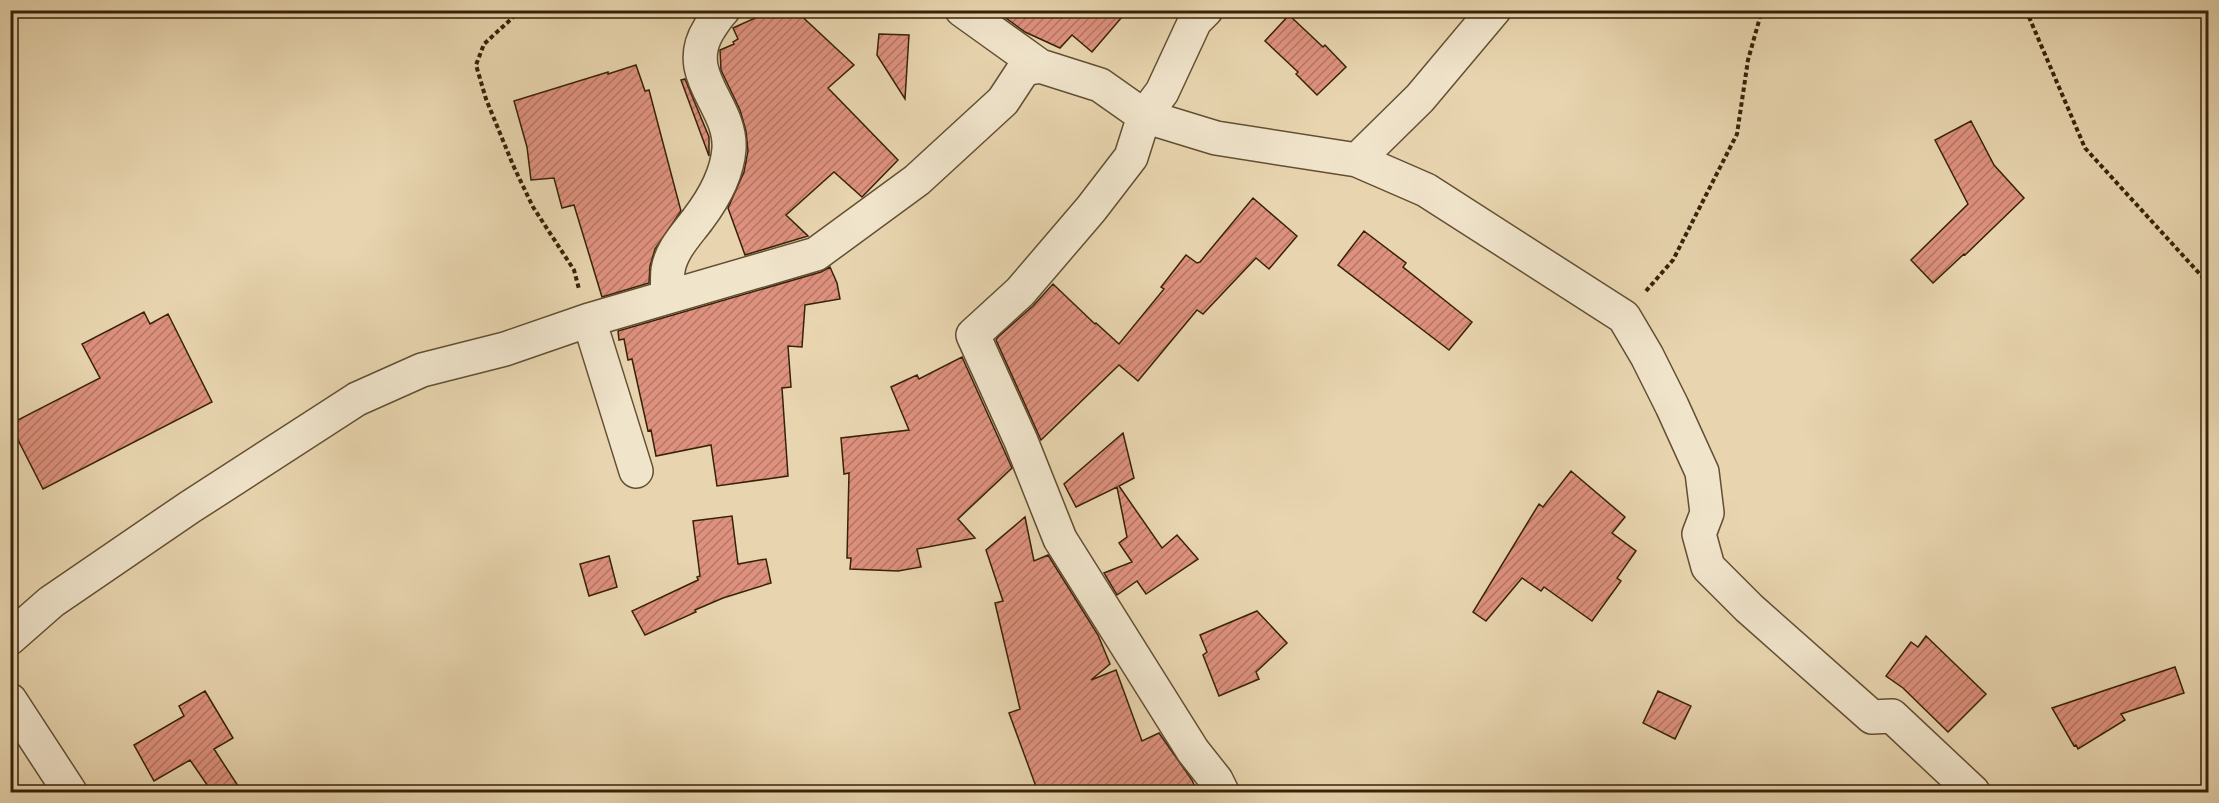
<svg xmlns="http://www.w3.org/2000/svg" width="2219" height="803" font-family="Alegreya,serif">
  <style>
    .building { fill: url(#building-hatch); stroke: #372209; stroke-width: 1.5 }
    .lines { fill: none; stroke-linecap: round; stroke-linejoin: round }
    .minor-casing { stroke: #634f32; stroke-width: 36 }
    .path { stroke: #372209; stroke-width: 4; stroke-dasharray: 4.5 3; stroke-linecap: butt }
    .minor { stroke: #f0e4cb; stroke-width: 33 }
  </style>
  <defs>
    <pattern id="building-hatch" width="6" height="6" patternUnits="userSpaceOnUse" patternTransform="scale(1.5)"><rect width="6" height="6" fill="#de917e"/><path d="M-1 1l2-2M0 6l6-6M5 7l2-2" fill="none" stroke="#b57665"/></pattern>
  </defs>
  <rect width="100%" height="100%" fill="#e8d5af"/>
  <filter id="stains"><feTurbulence type="fractalNoise" baseFrequency=".00333" numOctaves="4"/><feColorMatrix values="0 0 0 0 .2 0 0 0 0 .09 0 0 0 0 .02 0 0 0 .5 -.17"/></filter>
  <radialGradient id="worn" r=".72"><stop offset=".6" stop-color="#630" stop-opacity="0"/><stop offset="1" stop-color="#630" stop-opacity=".3"/></radialGradient>
  <!-- building -->
  <path class="building" d="M 773,10 L 795,10 L 854,65 L 828,88 L 898,160 L 862,197 L 834,172 L 786,215 L 808,236 L 745,255 L 728,208 L 744,172 L 748,151 L 746,131 L 740,110 L 721,70 L 720,50 L 734,44 L 733,42 L 738,39 L 733,28 Z
    M 995,10 L 1128,10 L 1092,52 L 1072,35 L 1060,48 L 1025,32 Z
    M 1289,15 L 1323,47 L 1325,45 L 1346,67 L 1317,95 L 1296,74 L 1298,72 L 1265,41 Z
    M 879,34 L 909,35 L 905,99 L 877,55 Z
    M 636,65 L 645,91 L 649,90 L 681,211 L 655,249 L 650,266 L 649,283 L 602,297 L 574,205 L 562,208 L 554,178 L 531,180 L 527,147 L 514,101 L 608,72 L 608,74 Z
    M 685,79 L 709,137 L 709,156 L 681,80 Z
    M 1971,121 L 1994,165 L 2024,198 L 1965,255 L 1964,254 L 1933,283 L 1911,260 L 1968,204 L 1935,140 Z
    M 1253,198 L 1297,236 L 1269,269 L 1256,258 L 1203,314 L 1197,310 L 1138,381 L 1119,365 L 1041,440 L 996,340 L 998,337 L 1033,306 L 1053,284 L 1095,324 L 1096,323 L 1119,344 L 1164,289 L 1161,287 L 1186,255 L 1197,263 L 1200,262 Z
    M 1364,231 L 1406,263 L 1403,267 L 1472,322 L 1449,350 L 1338,265 Z
    M 830,267 L 837,283 L 840,299 L 805,305 L 802,347 L 788,346 L 791,387 L 782,388 L 788,476 L 717,486 L 711,445 L 656,456 L 651,430 L 648,431 L 632,359 L 628,360 L 624,339 L 619,340 L 618,331 L 821,272 Z
    M 144,312 L 150,324 L 168,314 L 212,402 L 43,489 L 10,424 L 100,378 L 82,344 Z
    M 962,357 L 1012,468 L 958,519 L 975,538 L 917,549 L 921,567 L 898,571 L 850,569 L 851,558 L 847,558 L 849,473 L 844,474 L 841,438 L 909,430 L 891,387 L 917,375 L 919,379 Z
    M 1123,433 L 1134,478 L 1119,486 L 1162,548 L 1177,535 L 1198,559 L 1146,594 L 1137,581 L 1117,595 L 1104,573 L 1132,562 L 1119,543 L 1127,537 L 1117,487 L 1076,507 L 1064,484 Z
    M 1571,471 L 1625,517 L 1612,533 L 1636,551 L 1617,578 L 1621,581 L 1592,621 L 1544,587 L 1541,591 L 1522,578 L 1486,621 L 1473,612 L 1539,504 L 1543,507 Z
    M 732,516 L 738,564 L 766,559 L 771,583 L 723,598 L 695,610 L 696,612 L 645,635 L 632,611 L 698,580 L 697,577 L 700,576 L 693,521 Z
    M 1025,517 L 1034,561 L 1048,555 L 1098,635 L 1110,664 L 1091,680 L 1116,670 L 1142,741 L 1159,733 L 1192,780 L 1197,792 L 1038,792 L 1009,713 L 1020,709 L 995,603 L 1003,601 L 986,550 Z
    M 609,556 L 617,587 L 589,596 L 580,564 Z
    M 1257,611 L 1287,643 L 1256,672 L 1259,679 L 1219,696 L 1203,655 L 1207,652 L 1200,635 Z
    M 1926,636 L 1986,694 L 1948,732 L 1903,688 L 1886,676 L 1911,642 L 1918,647 Z
    M 2175,667 L 2184,693 L 2121,714 L 2125,720 L 2078,749 L 2076,745 L 2074,746 L 2052,708 Z
    M 205,691 L 233,738 L 214,749 L 242,792 L 212,792 L 190,760 L 154,781 L 134,745 L 184,716 L 179,706 Z
    M 1658,691 L 1691,706 L 1675,739 L 1643,723 Z"/>
  <g class="lines">
    <defs>
      <path id="minor" d="M 962,10 L 1040,66
        M 1206,10 L 1195,21 L 1162,92 L 1144,116 L 1131,157 L 1091,209 L 1020,292 L 973,335 L 1021,441 L 1060,539 L 1193,751 L 1216,780 L 1222,792
        M 1357,160 L 1420,98 L 1494,10
        M 667,297 C 668,288 667,278 668,270 C 671,250 687,234 698,219 C 714,198 727,175 729,149 C 732,105 680,75 709,29 C 713,23 717,16 723,10
        M 589,320 L 636,471
        M 10,638 L 51,602 L 190,507 L 357,399 L 422,370 L 505,349 L 589,320 L 816,254 L 917,180 L 1003,101 L 1024,69 L 1040,66 L 1100,85 L 1144,116 L 1216,138 L 1357,160 L 1426,190 L 1624,317 L 1647,356 L 1672,406 L 1702,472 L 1707,513 L 1699,534 L 1708,567 L 1749,608 L 1872,717 L 1892,716 L 1973,792
        M 10,700 L 70,792"/>
    </defs>
    <!-- minor casing -->
    <use href="#minor" class="minor-casing"/>
    <!-- path -->
    <path class="path" d="M 521,10 L 484,44 L 476,65 L 486,99 L 513,165 L 533,207 L 574,270 L 579,289
      M 2026,10 L 2085,148 L 2208,283
      M 1646,291 L 1673,260 L 1737,134 L 1748,60 L 1762,10"/>
    <!-- minor -->
    <use href="#minor" class="minor"/>
  </g>
  <!-- margin -->
  <rect width="2219" height="803" fill="none" stroke="#e8d5af" stroke-width="36"/>
  <rect x="12" y="12" width="2195" height="779" fill="none" stroke="#372209" stroke-width="3"/>
  <rect x="18" y="18" width="2183" height="767" fill="none" stroke="#372209" stroke-width="1.5"/>
  <rect width="100%" height="100%" filter="url(#stains)"/>
  <rect width="100%" height="100%" fill="url(#worn)"/>
</svg>
